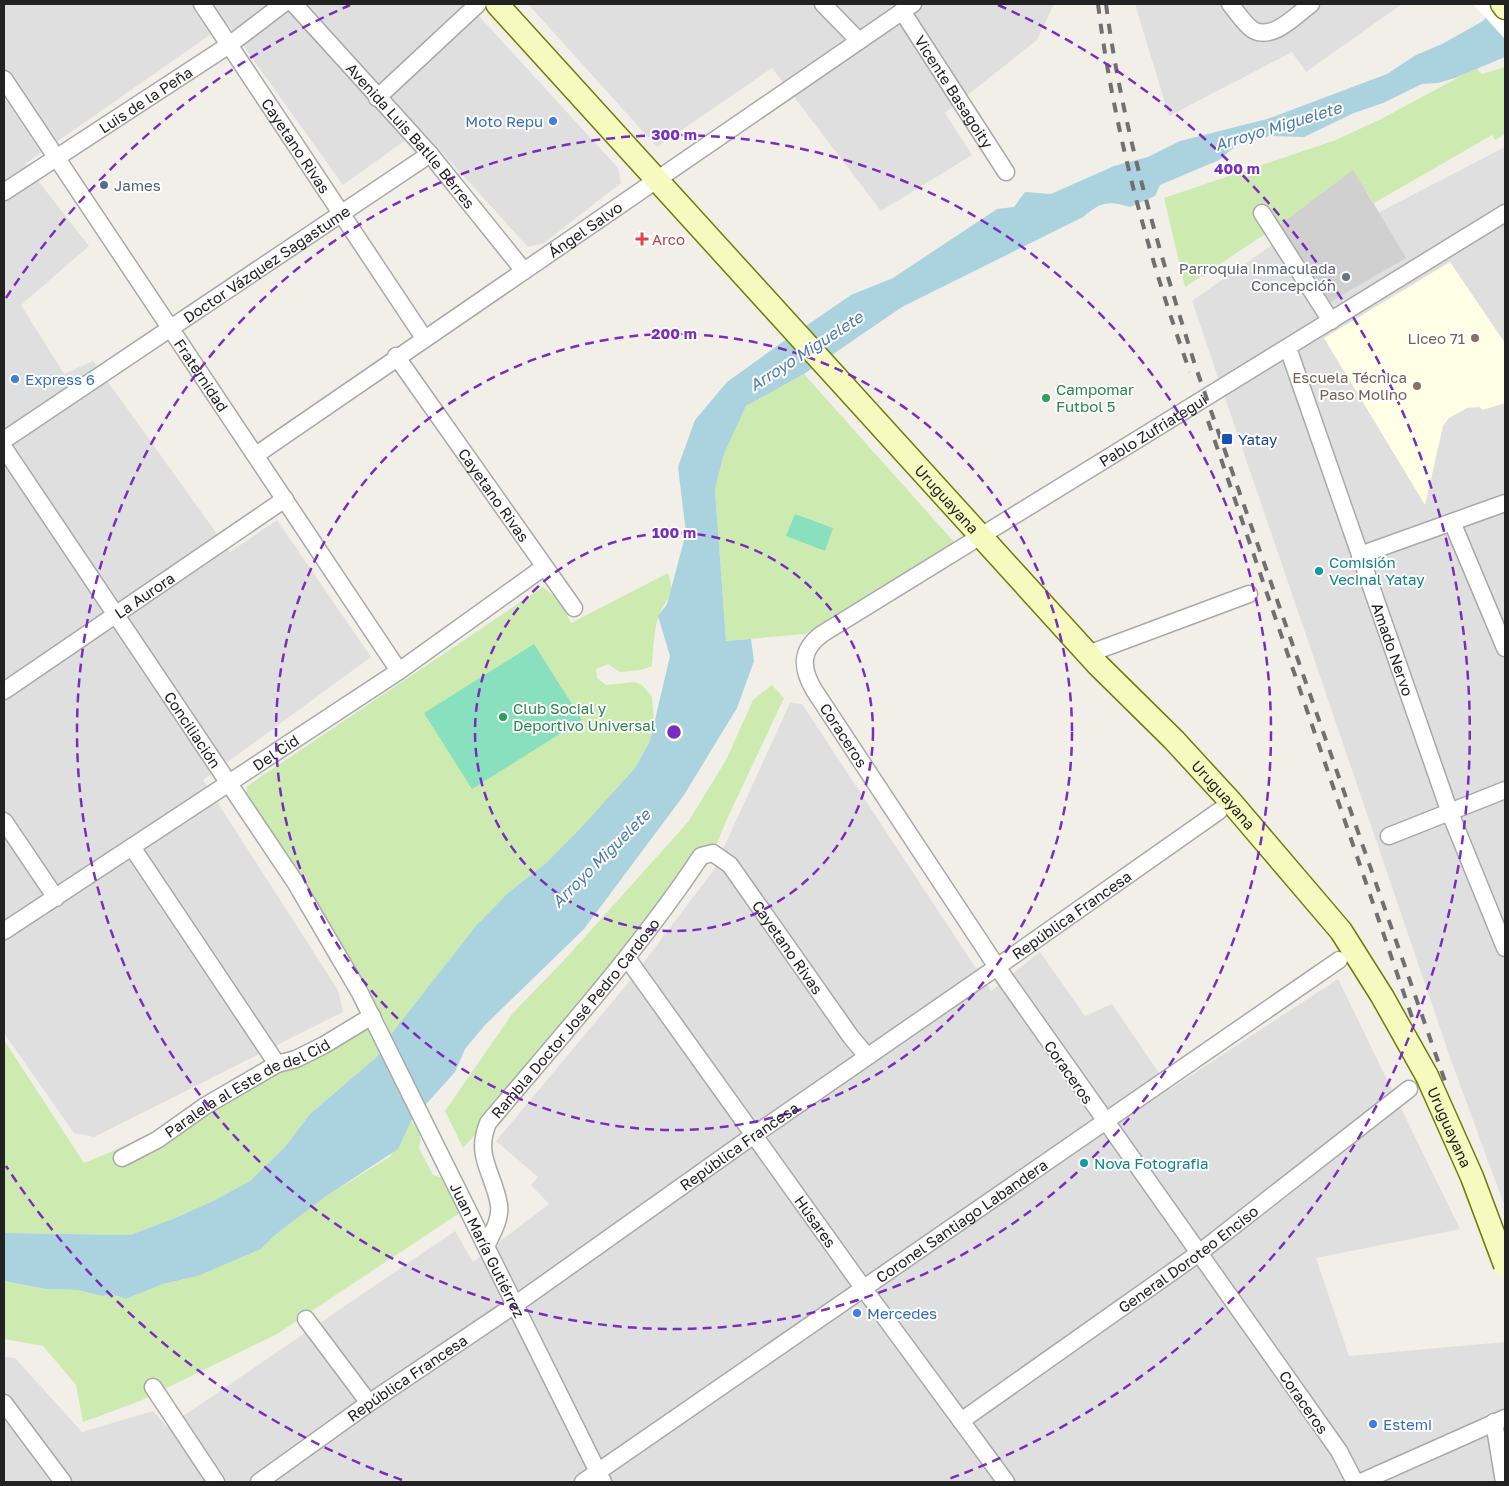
<svg xmlns="http://www.w3.org/2000/svg" width="1509" height="1486" font-family="'Golos Text',sans-serif">
  <style>
    .residential { fill: #e0dfdf }
    .education { fill: #ffffe5 }
    .religious { fill: #d0d0d0 }
    .grass { fill: #cdebb0 }
    .pitch { fill: #88e0be }
    .water { fill: #aad3df }
    .pier { fill: #fff }
    .lines { fill: none; stroke-linecap: round; stroke-linejoin: round }
    .street-casing { stroke: #a9a9a9; stroke-width: 19 }
    .secondary-casing { stroke: #707d05; stroke-width: 25 }
    .street { stroke: #fff; stroke-width: 16 }
    .secondary { stroke: #f7fabf; stroke-width: 22 }
    .rail { stroke: #707070; stroke-width: 4; stroke-dasharray: 10 10; stroke-linecap: butt }
    .secondary-bridge-casing { stroke: #707d05; stroke-width: 25; stroke-linecap: butt }
    .secondary-bridge { stroke: #f7fabf; stroke-width: 22 }
    .ring { fill: none; stroke: #7b2cbf; stroke-width: 2.5; stroke-dasharray: 9 6 }
    .shop-dot { fill: #3f7fe0; stroke: #fff; stroke-width: 2 }
    .service-dot { fill: #5c6f8a; stroke: #fff; stroke-width: 2 }
    .health-dot { fill: #e0444e; stroke: #fff; stroke-width: 2 }
    .worship-dot { fill: #6b7280; stroke: #fff; stroke-width: 2 }
    .education-dot { fill: #8d6e63; stroke: #fff; stroke-width: 2 }
    .leisure-dot { fill: #2e9e5b; stroke: #fff; stroke-width: 2 }
    .transit-dot { fill: #1a4fb4; stroke: #fff; stroke-width: 2 }
    .culture-dot { fill: #0f9aa8; stroke: #fff; stroke-width: 2 }
    .labels { text-anchor: middle; dominant-baseline: central; stroke-width: 4; stroke-linejoin: round; paint-order: stroke }
    .street-label { font-size: 15px; fill: #222; stroke: #fff }
    .shop-label { font-size: 15px; fill: #366cbe; stroke: #fff; text-anchor: start }
    .service-label { font-size: 15px; fill: #4e5e75; stroke: #fff; text-anchor: start }
    .health-label { font-size: 15px; fill: #be3a42; stroke: #fff; text-anchor: start }
    .worship-label { font-size: 15px; fill: #5b616d; stroke: #fff; text-anchor: end }
    .education-label { font-size: 15px; fill: #785e54; stroke: #fff; text-anchor: end }
    .leisure-label { font-size: 15px; fill: #27864d; stroke: #fff; text-anchor: start }
    .transit-label { font-size: 15px; fill: #164399; stroke: #fff; text-anchor: start }
    .culture-label { font-size: 15px; fill: #0d838f; stroke: #fff; text-anchor: start }
    .water-label { font-size: 16px; font-style: italic; fill: #4a7aab; stroke: #fff }
    .centre { fill: #7b2cbf; stroke: #fff; stroke-width: 2.5 }
    .ring-label { font-size: 15px; text-anchor: middle; font-weight: bold; fill: #7b2cbf; stroke: #fff; stroke-width: 4; stroke-linejoin: round; paint-order: stroke }
  </style>
  <rect width="100%" height="100%" fill="#f2efe9"/>
  <!-- residential -->
  <path class="residential" d="M 4,4 L 468,4 L 618,168 L 621,183 L 544,243 L 528,247 L 421,129 L 343,185 L 227,23 L 25,164 L 89,246 L 21,305 L 64,374 L 93,361 L 230,552 L 277,520 L 371,657 L 203,780 L 338,990 L 343,1012 L 94,1137 L 74,1133 L 4,1033 Z
    M 528,4 L 1054,4 L 1037,40 L 945,113 L 972,155 L 881,211 L 772,68 L 657,147 Z
    M 1135,4 L 1402,4 L 1306,72 L 1292,52 L 1169,116 Z
    M 1505,147 L 1505,1207 L 1452,1063 L 1192,301 L 1346,193 L 1366,219 Z
    M 790,703 L 802,704 L 991,991 L 1040,952 L 1085,1016 L 1112,1004 L 1170,1089 L 1338,979 L 1460,1229 L 1316,1258 L 1349,1356 L 1505,1342 L 1505,1482 L 4,1482 L 4,1357 L 15,1358 L 82,1432 L 153,1411 L 167,1427 L 455,1231 L 473,1262 L 549,1204 L 531,1185 L 538,1177 L 496,1141 L 628,983 L 713,871 Z"/>
  <!-- education -->
  <path class="education" d="M 1450,262 L 1505,343 L 1505,403 L 1483,410 L 1479,407 L 1467,408 L 1449,418 L 1443,426 L 1425,505 L 1324,338 Z"/>
  <!-- religious -->
  <path class="religious" d="M 1353,169 L 1406,258 L 1330,302 L 1279,225 Z"/>
  <!-- grass -->
  <path class="grass" d="M 1505,67 L 1505,134 L 1495,140 L 1492,135 L 1374,203 L 1353,170 L 1279,225 L 1185,287 L 1164,198 L 1336,140 L 1381,119 L 1476,68 L 1482,74 Z
    M 804,374 L 954,542 L 805,634 L 726,641 L 715,489 L 724,454 L 746,406 Z
    M 668,573 C 676,597 667,596 659,616 C 654,626 653,654 652,666 L 641,670 L 620,672 L 608,664 L 596,669 L 597,678 L 606,685 L 635,682 L 643,686 L 652,697 L 654,721 L 650,741 L 635,768 L 581,829 L 546,863 L 509,892 L 389,1037 L 386,1022 L 246,794 L 247,786 L 543,587 L 560,601 L 571,623 Z
    M 772,685 L 784,698 L 728,817 L 708,864 L 648,937 L 618,979 L 463,1148 L 445,1111 L 512,1014 L 566,958 L 688,822 L 726,760 L 753,700 Z
    M 367,1024 L 375,1035 L 380,1054 L 310,1114 L 284,1148 L 250,1181 L 213,1201 L 175,1218 L 130,1235 L 4,1233 L 4,1040 L 84,1163 L 190,1119 L 296,1065 Z
    M 402,1112 C 413,1123 425,1132 419,1148 L 433,1175 L 445,1179 L 461,1212 L 277,1334 L 140,1401 L 83,1422 L 76,1385 L 43,1346 L 4,1339 L 4,1281 L 46,1289 L 78,1290 L 102,1296 L 112,1294 L 126,1299 L 163,1284 L 198,1276 L 261,1249 L 275,1235 L 325,1197 L 391,1156 Z"/>
  <!-- pitch -->
  <path class="pitch" d="M 795,514 L 833,528 L 825,551 L 786,536 Z
    M 534,644 L 582,720 L 472,789 L 424,713 Z"/>
  <!-- water -->
  <path class="water" d="M 1497,4 L 1505,4 L 1505,57 L 1455,78 L 1438,83 L 1422,84 L 1383,103 L 1354,113 L 1304,137 L 1269,136 L 1238,144 L 1219,160 L 1160,185 L 1155,196 L 1130,207 C 1109,200 1100,202 1083,217 L 902,307 L 804,374 L 746,406 L 724,454 L 715,489 L 726,641 L 751,639 L 754,661 L 737,708 L 684,795 L 584,929 L 485,1025 L 465,1049 L 455,1072 L 411,1121 L 398,1149 L 325,1197 L 275,1235 L 261,1249 L 198,1276 L 163,1284 L 126,1299 L 112,1294 L 102,1296 L 78,1290 L 46,1289 L 4,1281 L 4,1233 L 130,1235 L 175,1218 L 213,1201 L 250,1181 L 284,1148 L 310,1114 L 380,1054 L 389,1037 L 476,926 L 509,892 L 546,863 L 580,829 L 635,768 L 650,741 L 670,656 L 658,616 L 667,604 L 686,533 L 678,467 L 695,420 L 727,382 L 784,341 L 851,295 L 893,278 L 997,209 L 1014,207 L 1025,192 L 1051,194 L 1114,166 L 1148,157 L 1180,141 L 1267,119 L 1387,74 L 1416,55 L 1442,44 L 1483,21 Z"/>
  <!-- pier -->
  <path class="pier" d="M 1473,4 L 1505,4 L 1505,39 Z"/>
  <g class="lines">
    <defs>
      <g id="street">
        <path id="s1" d="M 202,4 L 424,338"/>
        <path id="s2" d="M 294,4 L 430,154 L 524,271"/>
        <path d="M 823,4 L 859,41"/>
        <path d="M 1230,4 C 1237,12 1245,25 1253,30 C 1273,41 1296,15 1311,4"/>
        <path id="s3" d="M 902,11 L 1006,172"/>
        <path id="s4" d="M 4,79 L 399,671"/>
        <path d="M 377,98 L 478,4"/>
        <path id="s5" d="M 4,192 L 229,45 L 283,4"/>
        <path d="M 1262,213 L 1331,321"/>
        <path id="s6" d="M 1288,348 L 1450,813 L 1505,948"/>
        <path id="s7" d="M 396,356 L 574,608"/>
        <path id="s8" d="M 4,440 L 430,154"/>
        <path id="s9" d="M 4,448 L 295,882 L 360,993 L 603,1482"/>
        <path id="s10" d="M 256,455 L 913,4"/>
        <path d="M 1452,522 L 1505,648"/>
        <path d="M 1360,555 L 1505,503"/>
        <path d="M 1088,654 L 1249,594"/>
        <path id="s11" d="M 4,691 L 285,499"/>
        <path d="M 4,821 L 56,898"/>
        <path d="M 1389,836 L 1505,790"/>
        <path d="M 132,847 L 277,1064"/>
        <path id="s12" d="M 4,931 L 399,671 L 544,567"/>
        <path id="s13" d="M 627,958 L 864,1289 L 1006,1482"/>
        <path id="s14" d="M 122,1158 L 157,1140 L 205,1106 L 277,1064 L 296,1059 L 324,1045 L 372,1016"/>
        <path id="s15" d="M 486,1246 C 492,1234 501,1219 499,1205 C 494,1173 474,1157 488,1123 C 561,1036 638,951 701,856 L 713,853 L 730,865 L 851,1037 L 867,1056"/>
        <path d="M 306,1319 L 369,1403"/>
        <path d="M 153,1387 L 216,1482"/>
        <path d="M 4,1403 L 63,1482"/>
        <path id="s16" d="M 961,1421 L 1199,1253 L 1409,1089"/>
        <path d="M 1494,1422 L 1504,1482"/>
        <path id="s17" d="M 259,1482 L 369,1403 L 516,1304 L 754,1135 L 997,967 L 1219,811"/>
        <path id="s18" d="M 583,1482 L 1339,960"/>
        <path id="s19" d="M 1355,1482 L 1339,1451 L 997,967 L 814,690 C 801,668 800,650 822,634 L 1505,213"/>
        <path d="M 1361,1482 L 1505,1418"/>
      </g>
      <g id="secondary">
        <path id="s20" d="M 497,4 L 1098,665 L 1174,740 L 1231,802 L 1341,931 L 1382,996 L 1427,1076"/>
        <path d="M 1502,4 L 1505,8"/>
      </g>
    </defs>
    <!-- street casing -->
    <use href="#street" class="street-casing"/>
    <!-- secondary casing -->
    <use href="#secondary" class="secondary-casing"/>
    <!-- street -->
    <use href="#street" class="street"/>
    <!-- secondary -->
    <use href="#secondary" class="secondary"/>
    <!-- rail -->
    <path class="rail" d="M 1098,4 C 1113,126 1148,256 1190,372
      M 1106,4 C 1122,127 1158,247 1195,365 L 1446,1084
      M 1208,421 L 1415,1026"/>
    <defs>
      <g id="secondary-bridge">
        <path id="s21" d="M 1427,1076 L 1472,1177 L 1505,1265"/>
      </g>
    </defs>
    <!-- secondary-bridge casing -->
    <use href="#secondary-bridge" class="secondary-bridge-casing"/>
    <!-- secondary-bridge -->
    <use href="#secondary-bridge" class="secondary-bridge"/>
  </g>
  <!-- distance rings -->
  <g class="ring">
    <circle cx="674" cy="732" r="199"/>
    <circle cx="674" cy="732" r="398"/>
    <circle cx="674" cy="732" r="597"/>
    <path d="M402 1480A796 796 0 0 1 6 1166M6 298A796 796 0 0 1 350 5M998 5A796 796 0 0 1 946 1480"/>
  </g>
  <!-- markers -->
  <g class="shop-dot">
    <circle cx="553" cy="121" r="5"/>
    <circle cx="15" cy="379" r="5"/>
    <circle cx="857" cy="1313" r="5"/>
    <circle cx="1373" cy="1424" r="5"/>
  </g>
  <circle class="service-dot" cx="104" cy="185" r="5"/>
  <path class="health-dot" d="M639.5 231.5h5v5h5v5h-5v5h-5v-5h-5v-5h5z"/>
  <circle class="worship-dot" cx="1346" cy="277" r="5"/>
  <g class="education-dot">
    <circle cx="1475" cy="338" r="5"/>
    <circle cx="1417" cy="386" r="5"/>
  </g>
  <g class="leisure-dot">
    <circle cx="1046" cy="398" r="5"/>
    <circle cx="503" cy="717" r="5"/>
  </g>
  <rect class="transit-dot" x="1221" y="433" width="12" height="12" rx="2.5"/>
  <g class="culture-dot">
    <circle cx="1319" cy="571" r="5"/>
    <circle cx="1084" cy="1163" r="5"/>
  </g>
  <g class="labels">
    <!-- street labels -->
    <g class="street-label">
      <text stroke="none"><textPath href="#s3" startOffset="96">Vicente Basagoity</textPath></text>
      <text stroke="none"><textPath href="#s5" startOffset="169">Luis de la Peña</textPath></text>
      <text stroke="none"><textPath href="#s2" startOffset="176">Avenida Luis Batlle Berres</textPath></text>
      <text stroke="none"><textPath href="#s1" startOffset="170">Cayetano Rivas</textPath></text>
      <text stroke="none"><textPath href="#s10" startOffset="399">Ángel Salvo</textPath></text>
      <text stroke="none"><textPath href="#s8" startOffset="316">Doctor Vázquez Sagastume</textPath></text>
      <text stroke="none"><textPath href="#s4" startOffset="356">Fraternidad</textPath></text>
      <text stroke="none"><textPath href="#s19" startOffset="1412">Pablo Zufriategui</textPath></text>
      <text stroke="none"><textPath href="#s7" startOffset="170">Cayetano Rivas</textPath></text>
      <text stroke="none"><textPath href="#s20" startOffset="669">Uruguayana</textPath></text>
      <text stroke="none"><textPath href="#s11" startOffset="170">La Aurora</textPath></text>
      <text stroke="none"><textPath href="#s6" startOffset="319">Amado Nervo</textPath></text>
      <text stroke="none"><textPath href="#s9" startOffset="339">Conciliación</textPath></text>
      <text transform="translate(844 735) rotate(57)">Coraceros</text>
      <text stroke="none"><textPath href="#s12" startOffset="325">Del Cid</textPath></text>
      <text stroke="none"><textPath href="#s20" startOffset="1074">Uruguayana</textPath></text>
      <text stroke="none"><textPath href="#s17" startOffset="991">República Francesa</textPath></text>
      <text stroke="none"><textPath href="#s15" startOffset="604">Cayetano Rivas</textPath></text>
      <text stroke="none"><textPath href="#s15" startOffset="265">Rambla Doctor José Pedro Cardoso</textPath></text>
      <text transform="translate(1069 1072) rotate(55)">Coraceros</text>
      <text stroke="none"><textPath href="#s14" startOffset="144">Paralela al Este de del Cid</textPath></text>
      <text stroke="none"><textPath href="#s21" startOffset="56">Uruguayana</textPath></text>
      <text stroke="none"><textPath href="#s17" startOffset="586">República Francesa</textPath></text>
      <text stroke="none"><textPath href="#s13" startOffset="324">Húsares</textPath></text>
      <text stroke="none"><textPath href="#s18" startOffset="460">Coronel Santiago Labandera</textPath></text>
      <text stroke="none"><textPath href="#s9" startOffset="938">Juan María Gutiérrez</textPath></text>
      <text stroke="none"><textPath href="#s16" startOffset="279">General Doroteo Enciso</textPath></text>
      <text stroke="none"><textPath href="#s17" startOffset="181">República Francesa</textPath></text>
      <text transform="translate(1304 1402) rotate(55)">Coraceros</text>
    </g>
    <!-- shop labels -->
    <g class="shop-label">
      <text x="543" y="121" text-anchor="end">Moto Repu</text>
      <text x="25" y="379">Express 6</text>
      <text x="867" y="1313">Mercedes</text>
      <text x="1383" y="1424">Estemi</text>
    </g>
    <!-- service labels -->
    <g class="service-label">
      <text x="114" y="185">James</text>
    </g>
    <!-- health labels -->
    <g class="health-label">
      <text x="652" y="239">Arco</text>
    </g>
    <!-- worship labels -->
    <g class="worship-label">
      <text x="1336" y="268">Parroquia Inmaculada<tspan x="1336" dy="17">Concepción</tspan></text>
    </g>
    <!-- education labels -->
    <g class="education-label">
      <text x="1465" y="338">Liceo 71</text>
      <text x="1407" y="377">Escuela Técnica<tspan x="1407" dy="17">Paso Molino</tspan></text>
    </g>
    <!-- leisure labels -->
    <g class="leisure-label">
      <text x="1056" y="389">Campomar<tspan x="1056" dy="17">Futbol 5</tspan></text>
      <text x="513" y="708">Club Social y<tspan x="513" dy="17">Deportivo Universal</tspan></text>
    </g>
    <!-- transit labels -->
    <g class="transit-label">
      <text x="1238" y="439">Yatay</text>
    </g>
    <!-- culture labels -->
    <g class="culture-label">
      <text x="1329" y="562">Comisión<tspan x="1329" dy="17">Vecinal Yatay</tspan></text>
      <text x="1094" y="1163">Nova Fotografia</text>
    </g>
    <!-- water labels -->
    <g class="water-label">
      <text transform="translate(1278 126) rotate(-17)">Arroyo Miguelete</text>
      <text transform="translate(806 351) rotate(-33)">Arroyo Miguelete</text>
      <text transform="translate(601 858) rotate(-45)">Arroyo Miguelete</text>
    </g>
  </g>
  <circle cx="674" cy="732" r="8" class="centre"/>
  <g class="ring-label">
    <text x="674" y="140">300 m</text>
    <text x="1237" y="174">400 m</text>
    <text x="674" y="339">200 m</text>
    <text x="674" y="538">100 m</text>
  </g>
  <!-- border -->
  <rect width="1509" height="1486" fill="none" stroke="#222222" stroke-width="10"/>
</svg>
